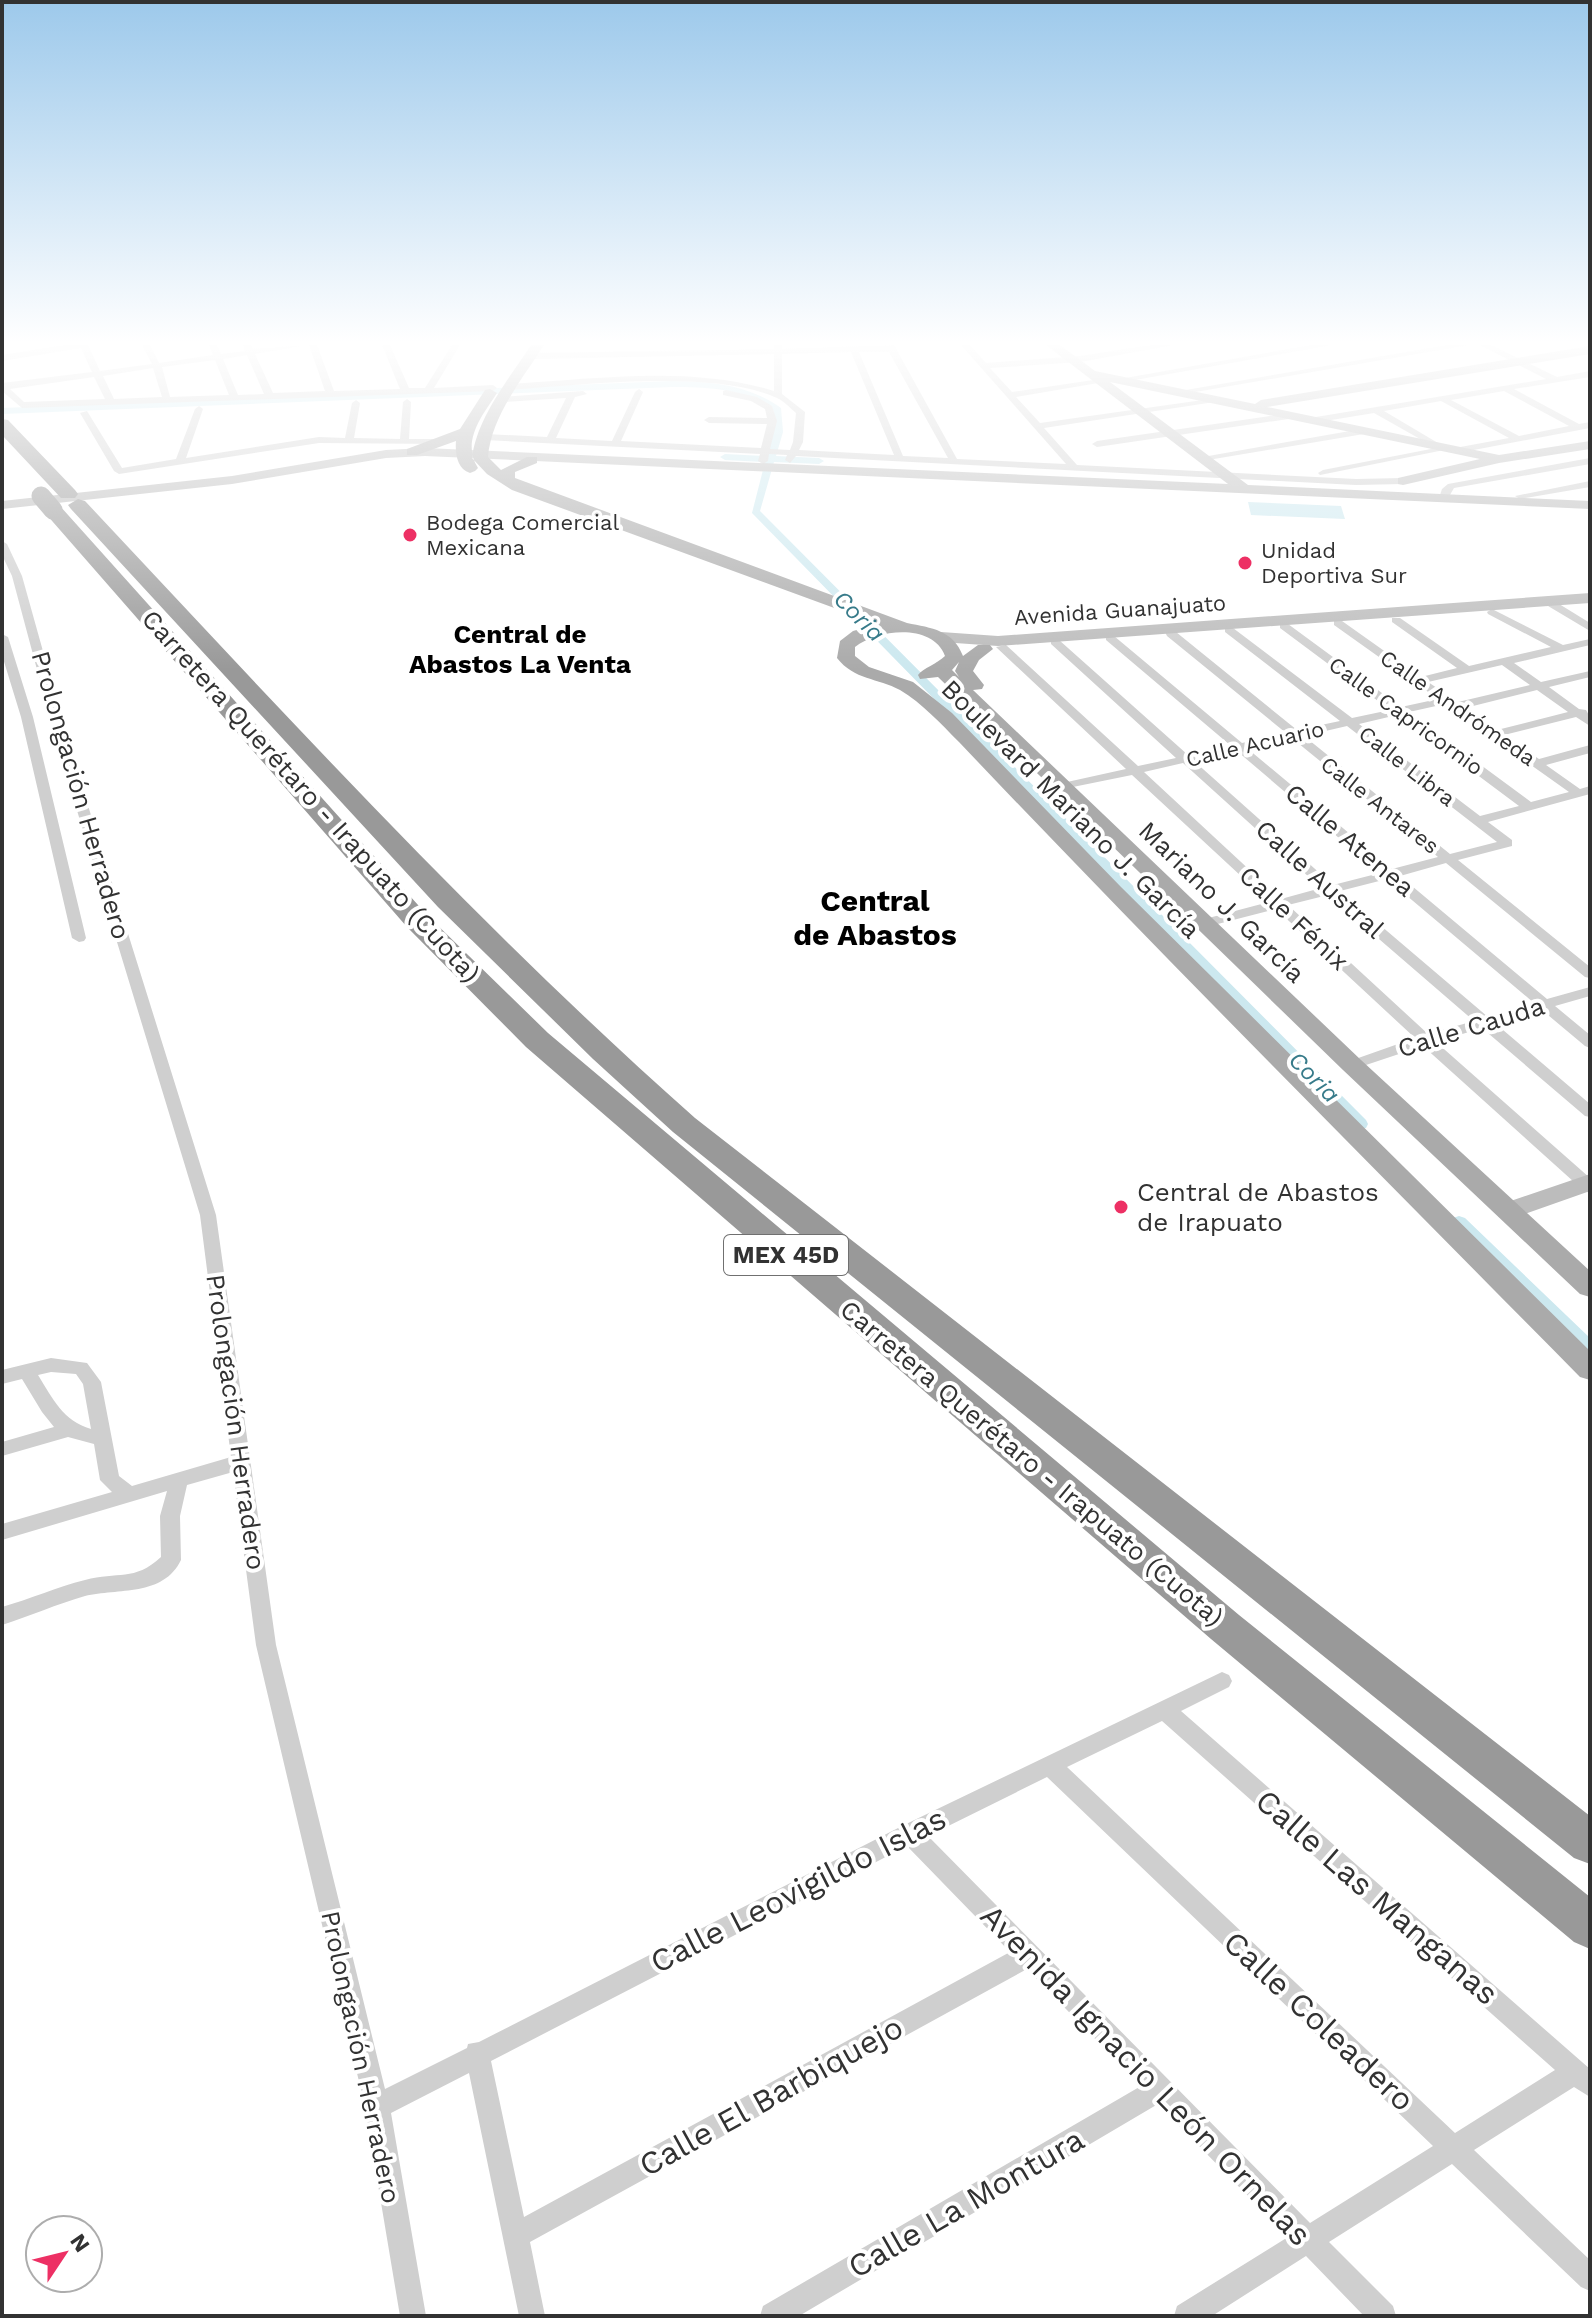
<svg xmlns="http://www.w3.org/2000/svg" width="1592" height="2318" font-family="'Work Sans',sans-serif">
  <style>
    .water { fill: #cce8ef }
    .lines { fill: none; stroke-linecap: round; stroke-linejoin: round }
    .canal { fill: #cce8ef; fill-rule: evenodd }
    .street { fill: #cfcfcf; fill-rule: evenodd }
    .secondary { fill: #bcbcbc; fill-rule: evenodd }
    .primary { fill: #aaa; fill-rule: evenodd }
    .highway { fill: #999; fill-rule: evenodd }
    .highway-bridge { stroke: #999; stroke-width: 19 }
    .poi-dot { fill: #ed3064; stroke: #fff; stroke-width: 3 }
    .labels { text-anchor: middle; dominant-baseline: central; stroke-width: 8; stroke-linejoin: round; paint-order: stroke }
    .far-poi-label { font-size: 22px; fill: #323232; stroke: #fff; text-anchor: start }
    .far-street-label { font-size: 22px; fill: #323232; stroke: #fff }
    .far-water-label { font-size: 24px; font-style: italic; fill: #377b8a; stroke: #fff }
    .shield { fill: #fff; stroke: #707070; stroke-width: 2 }
    .shield-label { font-size: 24px; font-weight: bold; fill: #323232 }
    .far-quarter-label { font-size: 26px; font-weight: bold; fill: #000; stroke: #fff }
    .street-label { font-size: 26px; fill: #323232; stroke: #fff }
    .poi-label { font-size: 26px; fill: #323232; stroke: #fff; text-anchor: start }
    .quarter-label { font-size: 30px; font-weight: bold; fill: #000; stroke: #fff }
    .near-street-label { font-size: 32px; fill: #323232; stroke: #fff }
  </style>
  <rect width="100%" height="100%" fill="#fff"/>
  <!-- water -->
  <path class="water" d="M 1248,502 L 1341,506 L 1345,519 L 1251,515 Z"/>
  <g class="lines">
    <!-- canal -->
    <path class="canal" d="M 672,381 C 712,382 747,384 781,408 L 783,432 L 776,456 L 819,458 L 824,461 L 819,464 L 774,462 L 760,511 L 1366,1120 L 1368,1124 L 1366,1128 L 1354,1128 L 752,513 L 765,462 L 725,460 L 720,457 L 725,454 L 766,456 L 773,432 L 774,411 C 742,388 710,387 672,387 L 2,414 L 2,408 Z
      M 1459,1216 L 1465,1218 L 1590,1338 L 1590,1356 L 1584,1354 L 1453,1226 L 1451,1222 L 1453,1218 Z"/>
    <!-- street -->
    <path class="street" d="M 65,345 L 88,345 L 100,371 L 152,364 L 142,345 L 150,345 L 159,363 L 213,355 L 209,345 L 217,345 L 221,354 L 245,351 L 243,345 L 251,345 L 253,349 L 307,345 L 255,354 L 273,393 L 325,391 L 309,345 L 317,345 L 334,391 L 400,389 L 382,345 L 390,345 L 409,388 L 425,388 L 452,345 L 460,345 L 434,388 L 493,385 L 497,388 L 493,391 L 22,408 L 2,391 L 2,383 L 92,372 L 81,348 L 2,361 L 2,355 ZM 247,355 L 264,394 L 238,395 L 223,359 ZM 215,360 L 229,395 L 170,397 L 162,367 ZM 153,368 L 162,397 L 114,399 L 103,376 ZM 94,377 L 105,399 L 24,402 L 10,389 Z
      M 774,345 L 782,345 L 782,349 L 894,345 L 957,459 L 1066,464 L 961,345 L 970,345 L 986,363 L 1080,356 L 1151,345 L 1174,345 L 1080,362 L 990,368 L 1012,392 L 1100,379 L 1104,382 L 1016,397 L 1040,423 L 1217,398 L 1221,401 L 1044,428 L 1077,465 L 1356,479 L 1403,478 L 1408,481 L 1403,484 L 1356,485 L 796,456 L 790,463 L 785,460 L 787,455 L 769,454 L 768,461 L 763,464 L 758,461 L 760,454 L 485,440 L 480,437 L 485,434 L 547,437 L 566,398 L 505,402 L 501,399 L 502,397 L 583,391 L 587,394 L 575,397 L 556,438 L 612,441 L 635,392 L 639,389 L 643,392 L 621,441 L 761,448 L 767,424 L 709,423 L 704,420 L 709,417 L 767,418 L 765,409 L 751,401 L 723,395 L 723,391 L 726,390 L 757,397 L 772,406 L 777,421 L 770,449 L 790,450 L 793,442 L 796,413 C 790,408 784,401 777,398 C 714,369 580,385 510,390 L 506,387 L 510,384 C 596,379 690,365 774,391 L 774,354 L 531,359 L 527,356 L 531,353 L 774,349 ZM 851,352 L 894,455 L 799,450 L 803,442 L 805,412 L 782,394 L 782,354 ZM 859,352 L 889,352 L 948,458 L 903,456 Z
      M 1311,345 L 1332,345 L 1118,383 L 1114,380 Z
      M 1447,345 L 1469,345 L 1178,395 L 1174,392 Z
      M 1480,345 L 1491,345 L 1557,377 L 1590,371 L 1590,377 L 1514,389 L 1579,424 L 1590,422 L 1590,428 L 1458,453 L 1453,450 L 1455,448 L 1509,438 L 1441,401 L 1384,411 L 1443,446 L 1454,448 L 1320,475 L 1318,473 L 1323,470 L 1436,448 L 1374,413 L 1313,423 L 1308,420 L 1310,418 L 1546,379 ZM 1504,391 L 1569,426 L 1519,436 L 1451,400 Z
      M 407,399 L 411,402 L 409,439 L 439,439 L 442,440 L 442,444 L 319,443 L 119,474 L 114,471 L 80,413 L 87,411 L 122,468 L 176,459 L 195,409 L 199,406 L 203,409 L 186,458 L 319,437 L 345,438 L 352,403 L 356,400 L 360,403 L 354,438 L 400,439 L 403,402 Z
      M 1292,413 L 1296,416 L 1295,418 L 1097,447 L 1092,444 L 1097,441 Z
      M 1367,428 L 1372,431 L 1370,433 L 1202,461 L 1197,458 Z
      M 1590,458 L 1590,464 L 1454,488 L 1447,500 L 1439,498 L 1442,489 L 1448,484 Z
      M 1590,481 L 1590,487 L 1520,499 L 1515,496 Z
      M 2,541 L 7,544 L 22,576 L 70,748 L 216,1215 L 276,1645 L 385,2089 L 467,2048 L 468,2044 L 479,2042 L 902,1826 L 1222,1672 L 1229,1675 L 1232,1681 L 1229,1687 L 1181,1711 L 1590,2069 L 1590,2097 L 1574,2087 L 1474,2150 L 1590,2260 L 1590,2291 L 1581,2287 L 1452,2164 L 1329,2242 L 1393,2306 L 1396,2316 L 1364,2316 L 1306,2256 L 1212,2316 L 1174,2316 L 1177,2306 L 1288,2237 L 1158,2104 L 799,2316 L 760,2316 L 763,2306 L 1141,2086 L 1027,1969 L 530,2242 L 545,2316 L 519,2316 L 469,2073 L 391,2113 L 426,2316 L 400,2316 L 365,2107 L 256,1645 L 233,1472 L 187,1485 L 180,1516 L 181,1560 C 163,1597 118,1588 85,1596 C 57,1604 30,1616 2,1625 L 2,1607 C 30,1599 57,1587 85,1580 C 118,1571 134,1582 161,1557 L 160,1516 L 167,1491 L 2,1540 L 2,1524 L 112,1492 L 100,1480 L 94,1444 L 68,1437 L 2,1456 L 2,1442 L 54,1427 L 42,1412 L 22,1379 L 2,1384 L 2,1370 L 51,1358 L 87,1363 L 101,1382 L 119,1476 L 132,1486 L 231,1457 L 200,1215 L 58,748 L 12,576 L 2,555 ZM 51,1372 L 76,1374 L 83,1384 L 91,1429 C 63,1421 53,1399 38,1375 ZM 1162,1721 L 1555,2070 L 1455,2133 L 1067,1767 ZM 1047,1777 L 1433,2146 L 1310,2223 L 928,1836 ZM 907,1846 L 1010,1952 L 524,2217 L 491,2061 Z
      M 1543,599 L 1551,599 L 1590,623 L 1590,631 L 1543,603 Z
      M 1492,609 L 1563,645 L 1590,639 L 1590,645 L 1514,663 L 1541,682 L 1590,671 L 1590,677 L 1549,687 L 1579,709 L 1586,710 L 1590,717 L 1590,726 L 1576,717 L 1504,735 L 1539,759 L 1590,745 L 1590,753 L 1546,765 L 1580,789 L 1590,786 L 1590,794 L 1488,822 L 1512,840 L 1512,846 L 1458,860 L 1590,967 L 1590,978 L 1585,977 L 1446,863 L 1400,876 L 1547,999 L 1590,987 L 1590,996 L 1555,1006 L 1590,1035 L 1590,1048 L 1585,1046 L 1542,1010 L 1496,1024 L 1590,1104 L 1590,1117 L 1585,1116 L 1482,1028 L 1436,1042 L 1590,1178 L 1590,1193 L 1584,1191 L 1423,1046 L 1357,1068 L 1347,1068 L 1344,1065 L 1347,1062 L 1415,1038 L 1276,909 L 1206,927 L 1201,926 L 1199,923 L 1201,920 L 1269,902 L 1132,775 L 1058,790 L 1058,784 L 1126,769 L 996,647 L 1006,645 L 1138,766 L 1176,758 L 1051,644 L 1051,640 L 1059,640 L 1188,755 L 1230,745 L 1106,640 L 1106,636 L 1114,636 L 1242,743 L 1286,733 L 1167,636 L 1163,628 L 1164,626 L 1172,626 L 1176,632 L 1297,730 L 1340,721 L 1225,632 L 1225,628 L 1233,628 L 1352,718 L 1390,710 L 1280,628 L 1280,624 L 1288,624 L 1401,707 L 1438,699 L 1334,625 L 1334,621 L 1342,621 L 1421,677 L 1457,668 L 1392,622 L 1392,618 L 1400,618 L 1469,666 L 1551,647 L 1488,614 L 1487,612 ZM 1502,665 L 1530,685 L 1458,702 L 1428,682 ZM 1537,690 L 1568,712 L 1497,730 L 1465,708 ZM 1445,704 L 1569,792 L 1531,802 L 1409,712 ZM 1397,715 L 1519,806 L 1480,816 L 1359,724 ZM 1347,726 L 1497,842 L 1450,854 L 1304,736 ZM 1293,739 L 1438,857 L 1392,869 L 1248,749 ZM 1237,751 L 1380,873 L 1333,885 L 1194,761 ZM 1183,763 L 1321,888 L 1281,899 L 1144,772 ZM 1387,879 L 1534,1003 L 1488,1017 L 1340,891 ZM 1328,895 L 1474,1021 L 1428,1034 L 1288,905 Z
      M 2,634 L 8,637 L 33,717 L 86,938 L 84,941 L 79,942 L 72,938 L 21,717 L 2,655 Z"/>
    <!-- secondary -->
    <path class="secondary" d="M 1046,345 L 1060,345 L 1095,371 L 1255,404 L 1261,400 L 1590,346 L 1590,354 L 1267,407 L 1499,455 L 1590,441 L 1590,449 L 1499,463 L 1403,485 L 1398,484 L 1398,478 L 1480,459 L 1110,382 L 1248,485 L 1590,501 L 1590,509 L 425,456 L 386,458 L 232,484 L 2,509 L 2,501 L 232,476 L 386,450 L 425,448 L 1228,484 Z
      M 1590,593 L 1590,603 L 998,646 L 941,642 L 933,637 L 941,632 L 998,636 Z
      M 1590,1174 L 1590,1191 L 1508,1220 L 1499,1217 L 1496,1211 L 1499,1205 Z"/>
    <!-- primary -->
    <path class="primary" d="M 531,345 L 544,345 C 523,378 491,417 488,457 L 501,470 L 527,457 L 537,457 L 537,463 L 515,472 L 515,478 L 907,623 C 932,628 953,630 963,656 L 978,645 L 990,645 L 993,649 L 979,660 L 973,671 L 984,685 L 982,689 L 973,690 L 1361,1060 L 1590,1271 L 1590,1297 L 1580,1294 L 1343,1070 L 938,677 L 920,679 L 918,675 C 923,668 937,664 945,656 C 933,623 878,629 855,647 L 855,656 L 869,667 L 913,682 L 952,713 L 1121,887 L 1590,1351 L 1590,1380 L 1580,1377 C 1372,1166 1163,957 959,742 C 941,724 922,703 900,690 C 878,678 854,680 837,658 L 840,641 L 853,631 L 878,624 L 512,490 L 487,474 L 472,458 C 477,417 509,379 531,345 ZM 959,662 L 955,671 L 959,677 L 952,670 Z
      M 490,389 L 497,393 C 482,416 461,441 478,468 L 475,471 L 470,473 C 457,469 455,453 456,441 L 417,455 L 407,455 L 407,449 L 460,429 L 485,390 Z"/>
    <!-- highway -->
    <path class="highway" d="M 2,419 L 8,420 L 75,490 L 78,494 L 75,498 L 61,498 L 2,435 Z
      M 78,499 L 85,501 C 283,712 478,926 695,1118 L 1590,1816 L 1590,1864 L 1574,1858 L 673,1132 L 593,1059 L 438,907 L 71,509 L 68,505 Z
      M 53,504 L 60,506 L 427,915 L 548,1033 L 1239,1615 L 1590,1897 L 1590,1949 L 1574,1942 L 1211,1639 L 526,1047 L 407,927 L 46,514 L 43,510 Z"/>
    <!-- highway-bridge -->
    <path class="highway-bridge" d="M 41,496 L 53,510"/>
  </g>
  <!-- sky -->
  <linearGradient id="sky" x2="0" y2="1"><stop stop-color="#9dc9eb"/><stop offset="0.51" stop-color="#fff"/><stop offset="1" stop-color="#fff" stop-opacity="0"/></linearGradient>
  <rect width="1592" height="670" fill="url(#sky)"/>
  <!-- markers -->
  <g class="poi-dot">
    <circle cx="410" cy="535" r="8"/>
    <circle cx="1245" cy="563" r="8"/>
    <circle cx="1121" cy="1207" r="8"/>
  </g>
  <g class="labels">
    <!-- far-poi labels -->
    <g class="far-poi-label">
      <text x="426" y="522">Bodega Comercial<tspan x="426" dy="25">Mexicana</tspan></text>
      <text x="1261" y="550">Unidad<tspan x="1261" dy="25">Deportiva Sur</tspan></text>
    </g>
    <!-- far-street labels -->
    <g class="far-street-label">
      <text transform="translate(1120 610) rotate(-4)">Avenida Guanajuato</text>
      <text transform="translate(1458 708) rotate(35)">Calle Andrómeda</text>
      <text transform="translate(1406 716) rotate(36)">Calle Capricornio</text>
      <text transform="translate(1255 744) rotate(-13)">Calle Acuario</text>
      <text transform="translate(1407 766) rotate(38)">Calle Libra</text>
      <text transform="translate(1380 805) rotate(38)">Calle Antares</text>
    </g>
    <!-- far-water labels -->
    <g class="far-water-label">
      <text transform="translate(859 616) rotate(45)">Coria</text>
      <text transform="translate(1314 1077) rotate(45)">Coria</text>
    </g>
    <!-- shield labels -->
    <rect class="shield" x="724" y="1235" width="124" height="40" rx="6"/>
    <g class="shield-label">
      <text x="786" y="1255">MEX 45D</text>
    </g>
    <!-- far-quarter labels -->
    <g class="far-quarter-label">
      <text x="520" y="634">Central de<tspan x="520" dy="30">Abastos La Venta</tspan></text>
    </g>
    <!-- street labels -->
    <g class="street-label">
      <text transform="translate(81 795) rotate(74)">Prolongación Herradero</text>
      <text transform="translate(311 796) rotate(48)">Carretera Querétaro - Irapuato (Cuota)</text>
      <text transform="translate(1071 809) rotate(45)">Boulevard Mariano J. García</text>
      <text transform="translate(1350 840) rotate(40)">Calle Atenea</text>
      <text transform="translate(1320 879) rotate(42)">Calle Austral</text>
      <text transform="translate(1222 902) rotate(44)">Mariano J. García</text>
      <text transform="translate(1294 918) rotate(43)">Calle Fénix</text>
      <text transform="translate(1471 1027) rotate(-17)">Calle Cauda</text>
      <text transform="translate(236 1422) rotate(82)">Prolongación Herradero</text>
      <text transform="translate(1032 1463) rotate(40)">Carretera Querétaro - Irapuato (Cuota)</text>
      <text transform="translate(361 2057) rotate(78)">Prolongación Herradero</text>
    </g>
    <!-- poi labels -->
    <g class="poi-label">
      <text x="1137" y="1192">Central de Abastos<tspan x="1137" dy="30">de Irapuato</tspan></text>
    </g>
    <!-- quarter labels -->
    <g class="quarter-label">
      <text x="875" y="900">Central<tspan x="875" dy="34">de Abastos</tspan></text>
    </g>
    <!-- near-street labels -->
    <g class="near-street-label">
      <text transform="translate(798 1890) rotate(-27)">Calle Leovigildo Islas</text>
      <text transform="translate(1377 1897) rotate(41)">Calle Las Manganas</text>
      <text transform="translate(1319 2021) rotate(43)">Calle Coleadero</text>
      <text transform="translate(1146 2075) rotate(46)">Avenida Ignacio León Ornelas</text>
      <text transform="translate(771 2096) rotate(-29)">Calle El Barbiquejo</text>
      <text transform="translate(966 2203) rotate(-30)">Calle La Montura</text>
    </g>
  </g>
  <!-- border -->
  <rect width="1592" height="2318" fill="none" stroke="#323232" stroke-width="8"/>
  <!-- north arrow -->
  <g transform="translate(64 2254) rotate(55)"><circle r="38" fill="#ffffff" stroke="#adadad" stroke-width="2"/>
  <path d="M0-6L14 30L0 20L-14 30Z" fill="#ed3064"/>
  <text y="-12" font-size="22" font-weight="bold" text-anchor="middle" fill="#323232">N</text>
  </g>
</svg>
